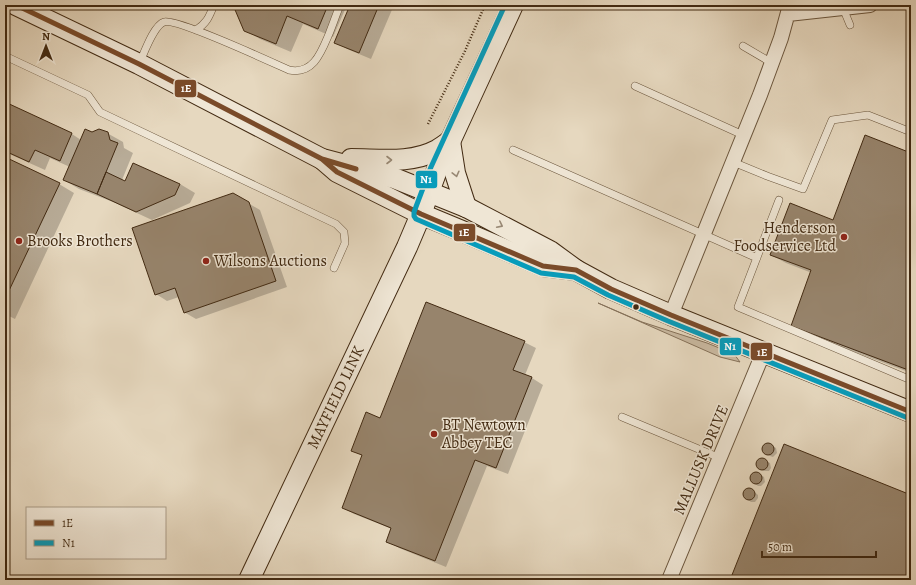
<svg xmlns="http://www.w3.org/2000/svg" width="916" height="585" font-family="Alegreya,serif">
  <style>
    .green { fill: #cabaa2; stroke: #86725a }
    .shadow { fill: #0003 }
    .building { fill: #97846c; stroke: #422a12 }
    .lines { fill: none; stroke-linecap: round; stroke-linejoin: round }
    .lane-casing { stroke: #6b563d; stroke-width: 8 }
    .street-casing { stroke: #6b563d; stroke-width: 16 }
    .secondary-casing { stroke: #422a12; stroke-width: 22 }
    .path { stroke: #422a12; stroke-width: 2.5; stroke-dasharray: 1 2; stroke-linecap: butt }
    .lane { stroke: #efe6d5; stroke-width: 7 }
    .street { stroke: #efe6d5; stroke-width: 14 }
    .secondary { stroke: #efe6d5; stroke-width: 20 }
    .bus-1-casing { stroke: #efe6d5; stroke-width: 8 }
    .bus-2-casing { stroke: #efe6d5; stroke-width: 8 }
    .bus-1 { stroke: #7a4b2a; stroke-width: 5 }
    .bus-2 { stroke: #079cbb; stroke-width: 5 }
    .oneway { stroke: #988874 }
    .poi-dot { fill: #8f2418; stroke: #efe6d5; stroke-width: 1.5 }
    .bus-dot { fill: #422a12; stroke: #efe6d5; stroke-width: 1.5 }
    .labels { text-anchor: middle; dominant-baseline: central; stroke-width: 3; stroke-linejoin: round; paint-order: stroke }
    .poi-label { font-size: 16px; fill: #422a12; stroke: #efe6d5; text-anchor: start }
    .street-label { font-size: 16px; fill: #422a12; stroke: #efe6d5 }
    .line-badge { stroke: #efe6d5; stroke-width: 1.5 }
    .badge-label { font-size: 11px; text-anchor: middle; font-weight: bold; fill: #fff }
  </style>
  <rect width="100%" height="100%" fill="#e6d8bf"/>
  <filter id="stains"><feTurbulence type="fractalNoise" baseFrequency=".005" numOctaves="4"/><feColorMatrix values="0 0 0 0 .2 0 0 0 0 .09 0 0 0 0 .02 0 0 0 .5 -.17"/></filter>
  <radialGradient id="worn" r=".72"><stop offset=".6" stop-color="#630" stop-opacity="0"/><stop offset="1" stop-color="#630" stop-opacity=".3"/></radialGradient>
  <!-- green -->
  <path class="green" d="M 598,303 L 642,322 L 707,343 L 734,354 L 740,362 L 720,357 Z"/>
  <!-- shadow -->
  <path class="shadow" d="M 234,5 L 347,5 L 333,37 L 303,24 L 291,52 L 260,39 L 245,30 Z
    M 351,5 L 394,5 L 371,59 L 347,49 L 336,42 Z
    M 5,104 L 72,134 L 81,140 L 92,133 L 107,133 L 123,142 L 124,148 L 133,153 L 122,180 L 125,182 L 180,184 L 195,193 L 190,203 L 152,220 L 113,202 L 79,189 L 64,180 L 70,167 L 50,158 L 45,170 L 5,152 Z
    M 911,154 L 911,373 L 807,334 L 792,325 L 812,273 L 786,263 L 771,255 L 834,221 Z
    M 5,158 L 59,184 L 74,193 L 15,319 L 5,314 Z
    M 248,203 L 260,210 L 287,287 L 196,319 L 184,312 L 179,297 L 167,301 L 156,294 Z
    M 524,342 L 536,348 L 525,375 L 532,378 L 543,385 L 508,474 L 487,466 L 446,567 L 399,548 L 387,541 L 392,529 L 354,514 L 343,508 L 363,456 L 352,450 L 381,419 Z
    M 766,444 L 769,444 L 776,448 L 777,453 L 773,457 L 770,456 L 763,452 L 763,447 Z
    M 762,459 L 770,463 L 771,468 L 769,471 L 764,471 L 758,467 L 757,463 L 759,460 Z
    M 754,473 L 758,473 L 764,477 L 765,482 L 761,486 L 758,486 L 754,483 L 751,479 L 752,476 Z
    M 747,489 L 751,489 L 758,495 L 758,498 L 755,502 L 751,502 L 747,499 L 744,495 L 744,492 Z
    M 5,525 L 9,527 L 5,534 Z"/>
  <!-- building -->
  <path class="building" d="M 233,5 L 328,5 L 318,29 L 287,16 L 276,44 L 244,31 Z
    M 350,5 L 379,5 L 359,53 L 334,43 Z
    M 5,102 L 72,133 L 60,161 L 35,150 L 29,162 L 5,151 Z
    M 85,129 L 92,132 L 99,129 L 108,132 L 110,140 L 118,143 L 97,194 L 63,180 Z
    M 865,135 L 911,153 L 911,371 L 791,326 L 811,270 L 770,255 L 790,203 L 833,220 Z
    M 5,157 L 60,183 L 5,299 Z
    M 133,163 L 180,184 L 175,195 L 136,212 L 97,194 L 106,172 L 125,181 Z
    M 233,193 L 249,202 L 276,281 L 184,313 L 175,288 L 155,295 L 132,228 Z
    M 426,302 L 525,341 L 513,370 L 532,377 L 496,468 L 475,460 L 435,561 L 386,542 L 391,528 L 342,508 L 362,455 L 351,451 L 366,412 L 380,418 Z
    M762 449a6 6 0 1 1 12 0a6 6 0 1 1-12 0Z
    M 784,444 L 911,495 L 911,580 L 730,580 Z
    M756 464a6 6 0 1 1 12 0a6 6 0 1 1-12 0Z
    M750 478a6 6 0 1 1 12 0a6 6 0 1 1-12 0Z
    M743 494a6 6 0 1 1 12 0a6 6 0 1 1-12 0Z"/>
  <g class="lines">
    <defs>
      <path id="lane" d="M 843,8 L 850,25
        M 196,30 C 207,23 209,17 214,5
        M 743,46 L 772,63
        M 5,56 L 88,95 L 100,112 L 336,224 L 344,232 L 345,243 L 334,268
        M 139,64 C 144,54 153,26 164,22 C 176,18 271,62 289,70 C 313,75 321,53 329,34 C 333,24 336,15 340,5
        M 635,86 L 743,135
        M 513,150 L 757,258
        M 733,162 L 767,176 L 803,189 L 832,120 L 868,115 L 911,132
        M 779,200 L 738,307 L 911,380
        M 622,417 L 720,458"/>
      <path id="street" d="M 788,14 L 870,5
        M 671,315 L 760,95 L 781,38 L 790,5
        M 669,580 L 759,363 L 764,353"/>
      <g id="secondary">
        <path d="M 16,5 L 139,64 L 322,159 L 394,178 L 466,207 L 550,251 L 576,270"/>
        <path d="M 450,141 L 455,173 L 466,207"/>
        <path d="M 322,159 L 337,172 L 421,214 L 462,231 L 543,266 L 576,270 L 611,289 L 671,315 L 911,412"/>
        <path d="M 351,159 C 380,159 411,164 437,150 C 442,147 446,144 450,141"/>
        <path id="s1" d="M 249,580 L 407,247 L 421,214 L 437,170 L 513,5"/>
      </g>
    </defs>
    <!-- lane casing -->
    <use href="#lane" class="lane-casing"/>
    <!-- street casing -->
    <use href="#street" class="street-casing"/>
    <!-- secondary casing -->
    <use href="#secondary" class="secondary-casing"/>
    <!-- path -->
    <path class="path" d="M 428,124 L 465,51 L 485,5"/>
    <!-- lane -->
    <use href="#lane" class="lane"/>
    <!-- street -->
    <use href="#street" class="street"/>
    <!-- secondary -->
    <use href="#secondary" class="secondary"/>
    <defs>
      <path id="bus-1" d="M 16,5 L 139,64 L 322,159 L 356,169
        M 322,159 L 337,172 L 421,214 L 543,266 L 576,270 L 611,289 L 671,315 L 911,412"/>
      <path id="bus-2" d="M 505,5 L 431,167 L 414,212 L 414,216 L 416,219 L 541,273 L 574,277 L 608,295 L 668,321 L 908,418"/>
    </defs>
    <!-- bus-1 casing -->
    <use href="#bus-1" class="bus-1-casing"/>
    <!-- bus-2 casing -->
    <use href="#bus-2" class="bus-2-casing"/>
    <!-- bus-1 -->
    <use href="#bus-1" class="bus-1"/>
    <!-- bus-2 -->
    <use href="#bus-2" class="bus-2"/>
  </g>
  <!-- one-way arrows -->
  <defs><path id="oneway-chevron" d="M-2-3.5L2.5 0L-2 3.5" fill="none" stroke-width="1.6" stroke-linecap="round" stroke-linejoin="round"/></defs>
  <g class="oneway">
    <use href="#oneway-chevron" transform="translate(389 160)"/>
    <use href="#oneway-chevron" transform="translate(456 174) rotate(76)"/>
    <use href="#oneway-chevron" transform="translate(500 225) rotate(27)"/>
  </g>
  <!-- markers -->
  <g class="poi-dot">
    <circle cx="844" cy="237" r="4"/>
    <circle cx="19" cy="241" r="4"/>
    <circle cx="206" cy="261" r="4"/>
    <circle cx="434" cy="434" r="4"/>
  </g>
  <circle class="bus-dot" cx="636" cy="307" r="3.5"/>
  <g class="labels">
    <!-- poi labels -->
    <g class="poi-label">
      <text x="836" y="228" text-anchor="end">Henderson<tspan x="836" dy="18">Foodservice Ltd</tspan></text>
      <text x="27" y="241">Brooks Brothers</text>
      <text x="214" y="261">Wilsons Auctions</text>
      <text x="442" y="425">BT Newtown<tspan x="442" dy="18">Abbey TEC</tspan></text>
    </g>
    <!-- street labels -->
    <g class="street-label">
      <text stroke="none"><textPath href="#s1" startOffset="202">MAYFIELD LINK</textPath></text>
      <text transform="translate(701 460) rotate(-67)">MALLUSK DRIVE</text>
    </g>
  </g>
  <g class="line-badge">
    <rect x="174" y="79" width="23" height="19" rx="4" fill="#7a4b2a"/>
    <rect x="415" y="170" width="23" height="19" rx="4" fill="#079cbb"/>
    <rect x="453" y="223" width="23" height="19" rx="4" fill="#7a4b2a"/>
    <rect x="719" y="337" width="23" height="19" rx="4" fill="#079cbb"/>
    <rect x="750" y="342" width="23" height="19" rx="4" fill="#7a4b2a"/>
  </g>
  <g class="badge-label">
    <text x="186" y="92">1E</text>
    <text x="426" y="183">N1</text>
    <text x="464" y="236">1E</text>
    <text x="730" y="350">N1</text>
    <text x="762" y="356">1E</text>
  </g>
  <!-- margin -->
  <rect width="916" height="585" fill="none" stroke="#e6d8bf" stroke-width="20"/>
  <rect x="6" y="6" width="904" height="573" fill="none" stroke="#422a12" stroke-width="2"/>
  <rect x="10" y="10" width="896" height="565" fill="none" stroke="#422a12"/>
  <!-- legend -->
  <rect x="26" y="507" width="140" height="52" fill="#efe6d5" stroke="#aa9b87"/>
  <rect x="34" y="520" width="20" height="6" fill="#7a4b2a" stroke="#aa9b87"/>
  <text x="62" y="527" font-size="12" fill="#422a12">1E</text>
  <rect x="34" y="540" width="20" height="6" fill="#079cbb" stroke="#aa9b87"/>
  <text x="62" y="547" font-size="12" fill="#422a12">N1</text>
  <!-- north arrow -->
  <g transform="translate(46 46)" stroke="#efe6d5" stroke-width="3" paint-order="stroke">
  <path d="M0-3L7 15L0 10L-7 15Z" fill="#422a12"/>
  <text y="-6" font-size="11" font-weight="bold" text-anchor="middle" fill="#422a12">N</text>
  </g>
  <!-- scale -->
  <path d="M762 551v6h114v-6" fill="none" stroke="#422a12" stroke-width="2"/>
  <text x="768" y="551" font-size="12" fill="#422a12" stroke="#efe6d5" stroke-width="3" paint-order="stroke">50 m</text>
  <rect width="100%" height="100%" filter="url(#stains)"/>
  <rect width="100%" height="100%" fill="url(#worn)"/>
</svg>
